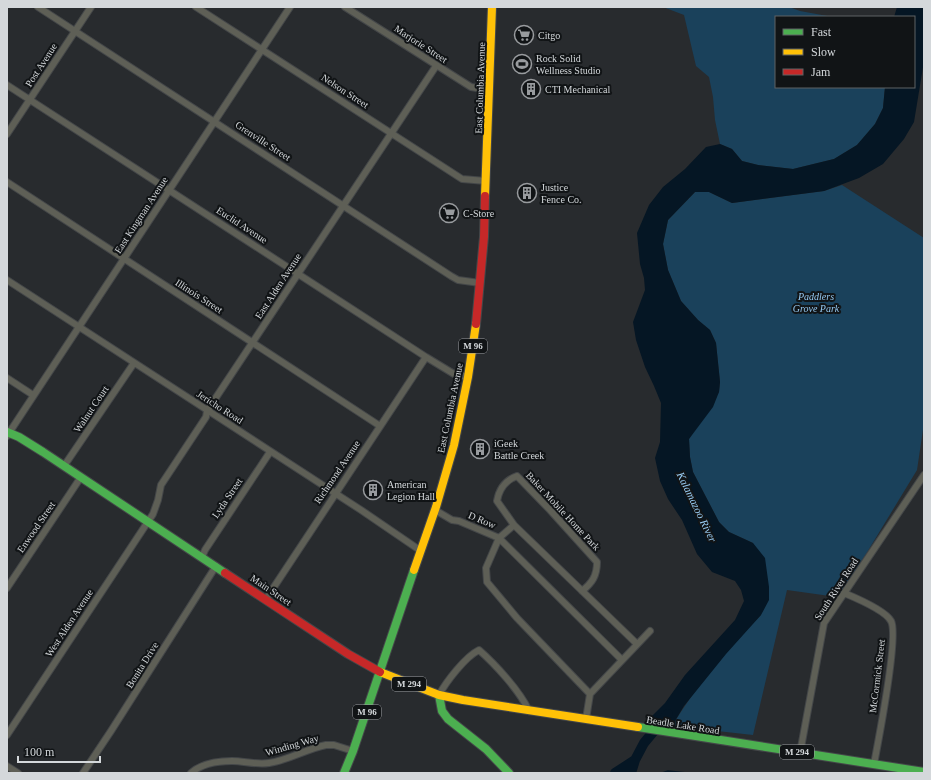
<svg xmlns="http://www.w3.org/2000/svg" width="931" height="780" font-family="Georgia,serif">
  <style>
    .green { fill: #1a415b }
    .water { fill: #051624 }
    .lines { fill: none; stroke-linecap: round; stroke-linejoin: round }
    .stream { stroke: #051624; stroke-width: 1.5 }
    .river { stroke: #051624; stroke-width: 10 }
    .street-casing { stroke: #444749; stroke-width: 8 }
    .fast-casing { stroke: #444749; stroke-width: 10 }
    .slow-casing { stroke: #444749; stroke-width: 10 }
    .jam-casing { stroke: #444749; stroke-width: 10 }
    .street { stroke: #5e5f56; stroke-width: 6 }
    .fast { stroke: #4caf50; stroke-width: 8 }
    .slow { stroke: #ffc107; stroke-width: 8 }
    .jam { stroke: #c62828; stroke-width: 8 }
    .labels { text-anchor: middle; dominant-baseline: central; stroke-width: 4; stroke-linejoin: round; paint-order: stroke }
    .shield { fill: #111416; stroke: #9a9da0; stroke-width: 1 }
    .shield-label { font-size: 9px; font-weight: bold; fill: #d4d8db }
    .poi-label { font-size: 10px; fill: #d4d8db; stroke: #111416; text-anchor: start }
    .street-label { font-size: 10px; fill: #d4d8db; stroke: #111416 }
    .park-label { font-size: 10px; font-style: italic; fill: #94c8f1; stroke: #111416 }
    .water-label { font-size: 11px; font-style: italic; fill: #99cdf5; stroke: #111416 }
  </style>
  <rect width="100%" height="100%" fill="#282b2e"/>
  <!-- green -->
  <path class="green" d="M 663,7 L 789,7 L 800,11 L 833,17 L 834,17 L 776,17 L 776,87 L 885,87 L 883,108 L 875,124 L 857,145 L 834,159 L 793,169 L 758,165 L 742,161 L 732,149 L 720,144 L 715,120 L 713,97 L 709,77 L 696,66 L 684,15 Z
    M 842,185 L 924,238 L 924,423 L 917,470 L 866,554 L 837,597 L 787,590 L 753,735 L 672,726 C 696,686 728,649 761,615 L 753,543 L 729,532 L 719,522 L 693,472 L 690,457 L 689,439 L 719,392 L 720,382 L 716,343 L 710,330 L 698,320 L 681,301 L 668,270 L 663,244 L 668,220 L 695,192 L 709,192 L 732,203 L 824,191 Z"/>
  <!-- water -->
  <path class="water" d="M 897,7 L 924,7 L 924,61 L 914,122 L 904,139 L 883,164 L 859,178 L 824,191 L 732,203 L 709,192 L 695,192 L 668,220 L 663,244 L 668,270 L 681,301 L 698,320 L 710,330 L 716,343 L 720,382 L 719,392 L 713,407 L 689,439 L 690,457 L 693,472 L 719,522 L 729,532 L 753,543 L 765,558 L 769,587 L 769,600 L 761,615 L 726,654 L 684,706 L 672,726 L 645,723 L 665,703 L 685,675 L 735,620 L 744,601 L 741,590 L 735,581 L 712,572 L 697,554 L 682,520 L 668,499 L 660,481 L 655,458 L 660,442 L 661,403 L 654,386 L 645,367 L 636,340 L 633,322 L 645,290 L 644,278 L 640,264 L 637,233 L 649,205 L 663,187 L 685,169 L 706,147 L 720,144 L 732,149 L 742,161 L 758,165 L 793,169 L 834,159 L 857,145 L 875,124 L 883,108 L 885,87 L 914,87 L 914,17 L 894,17 Z"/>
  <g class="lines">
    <!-- stream -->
    <path class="stream" d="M 662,773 L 668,771 L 687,773"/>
    <!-- river -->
    <path class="river" d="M 615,773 L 635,760 L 644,743 L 668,714
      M 631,773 L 635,760"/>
    <defs>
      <path id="street" d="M 38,7 L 451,276 L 458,280 L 480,283
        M 196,7 L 462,179 L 486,181
        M 345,7 L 471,87 L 489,90
        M 7,85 L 426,357 L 454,374 L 468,377
        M 7,134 L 91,7
        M 7,182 L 380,426
        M 7,280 L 361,510 L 421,551
        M 7,378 L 33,395
        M 7,436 L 290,7
        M 64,466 L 134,363
        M 435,510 L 452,520 L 459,521 L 499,538 L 622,660
        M 514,525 L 499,538 L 486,568 L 487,582 L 517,618 L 590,694
        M 202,557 L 205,550 L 270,452
        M 7,588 L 81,477
        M 582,591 C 592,583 597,576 597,562 L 550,510 L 517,476 C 506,480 499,489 497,501 L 514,525 L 637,644
        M 844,593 C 856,598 885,610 891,621 C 899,635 878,743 874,764
        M 266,599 L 426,357
        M 439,695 C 446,682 465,657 479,650 C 495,664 520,691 529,711
        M 586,719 L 590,694 L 650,631
        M 7,735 L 153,514 L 158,500 L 161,485 L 206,417 L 207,411 L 436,66
        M 800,753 L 824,623 L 924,475
        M 7,766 L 18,773
        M 83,773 L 111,731 L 216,566
        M 191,773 C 201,764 218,761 232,761 C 244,761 256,765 269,763 C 289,760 306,749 326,745 L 334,745 L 353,751"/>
      <path id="fast" d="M 7,432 L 19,437 L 43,452 L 225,573
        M 439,695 L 442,711 L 448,719 L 486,749 L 509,773
        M 638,727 L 924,772
        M 344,773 L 353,751 L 414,570"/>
      <path id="slow" d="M 485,196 L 492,7
        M 414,570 L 436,507 L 454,445 L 468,377 L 476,324
        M 380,672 L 439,695 L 463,700 L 638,727"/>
      <path id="jam" d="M 476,324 L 484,237 L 485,196
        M 225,573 L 348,654 L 380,672"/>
    </defs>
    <!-- street casing -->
    <use href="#street" class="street-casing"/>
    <!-- fast casing -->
    <use href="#fast" class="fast-casing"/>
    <!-- slow casing -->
    <use href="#slow" class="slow-casing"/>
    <!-- jam casing -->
    <use href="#jam" class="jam-casing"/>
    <!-- street -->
    <use href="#street" class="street"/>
    <!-- fast -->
    <use href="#fast" class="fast"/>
    <!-- slow -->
    <use href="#slow" class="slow"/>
    <!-- jam -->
    <use href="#jam" class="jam"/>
  </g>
  <!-- icons -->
  <defs>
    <symbol id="supermarket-ring" viewBox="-11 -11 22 22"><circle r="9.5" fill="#111416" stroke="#989b9e" stroke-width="1.5"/><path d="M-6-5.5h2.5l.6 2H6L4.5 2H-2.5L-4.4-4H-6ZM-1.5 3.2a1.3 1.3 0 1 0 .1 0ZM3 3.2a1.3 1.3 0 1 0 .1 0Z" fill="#989b9e"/></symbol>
    <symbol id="stadium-ring" viewBox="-11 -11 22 22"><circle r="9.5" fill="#111416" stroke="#989b9e" stroke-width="1.5"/><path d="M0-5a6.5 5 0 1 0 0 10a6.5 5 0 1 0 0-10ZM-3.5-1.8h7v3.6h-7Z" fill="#989b9e"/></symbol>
    <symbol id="building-ring" viewBox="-11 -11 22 22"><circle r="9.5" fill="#111416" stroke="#989b9e" stroke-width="1.5"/><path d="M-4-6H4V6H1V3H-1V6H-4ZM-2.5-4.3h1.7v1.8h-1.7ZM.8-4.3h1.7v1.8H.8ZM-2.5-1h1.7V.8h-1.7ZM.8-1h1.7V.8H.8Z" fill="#989b9e"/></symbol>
  </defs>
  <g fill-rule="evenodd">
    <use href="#supermarket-ring" x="513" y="24" width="22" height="22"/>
    <use href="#stadium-ring" x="511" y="53" width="22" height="22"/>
    <use href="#building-ring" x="520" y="78" width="22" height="22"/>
    <use href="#building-ring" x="516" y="182" width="22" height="22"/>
    <use href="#supermarket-ring" x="438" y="202" width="22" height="22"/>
    <use href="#building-ring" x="469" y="438" width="22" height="22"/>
    <use href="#building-ring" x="362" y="479" width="22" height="22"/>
  </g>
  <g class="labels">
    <!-- shield labels -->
    <g class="shield">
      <rect x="459" y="339" width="28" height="14" rx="3"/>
      <rect x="392" y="677" width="34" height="14" rx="3"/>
      <rect x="353" y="705" width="28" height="14" rx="3"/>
      <rect x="780" y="745" width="34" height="14" rx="3"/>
    </g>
    <g class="shield-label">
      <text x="473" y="346">M 96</text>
      <text x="409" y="684">M 294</text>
      <text x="367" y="712">M 96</text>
      <text x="797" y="752">M 294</text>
    </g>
    <!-- poi labels -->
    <g class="poi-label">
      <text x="538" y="35">Citgo</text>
      <text x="536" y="58">Rock Solid<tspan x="536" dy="12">Wellness Studio</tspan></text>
      <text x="545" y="89">CTI Mechanical</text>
      <text x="541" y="187">Justice<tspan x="541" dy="12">Fence Co.</tspan></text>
      <text x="463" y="213">C-Store</text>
      <text x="494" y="443">iGeek<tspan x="494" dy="12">Battle Creek</tspan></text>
      <text x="387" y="484">American<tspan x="387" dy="12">Legion Hall</tspan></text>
    </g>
    <!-- street labels -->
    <g class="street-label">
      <text transform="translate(421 44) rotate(33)">Marjorie Street</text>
      <text transform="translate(41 65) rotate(-57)">Post Avenue</text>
      <text transform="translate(480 88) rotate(-88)">East Columbia Avenue</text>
      <text transform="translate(345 91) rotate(33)">Nelson Street</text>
      <text transform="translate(263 141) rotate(33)">Grenville Street</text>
      <text transform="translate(141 215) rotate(-57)">East Kingman Avenue</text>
      <text transform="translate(242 225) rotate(33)">Euclid Avenue</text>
      <text transform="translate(278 286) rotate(-57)">East Alden Avenue</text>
      <text transform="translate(199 296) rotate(33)">Illinois Street</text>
      <text transform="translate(220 407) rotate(33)">Jericho Road</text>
      <text transform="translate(450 408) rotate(-78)">East Columbia Avenue</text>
      <text transform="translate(91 409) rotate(-56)">Walnut Court</text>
      <text transform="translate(337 472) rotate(-56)">Richmond Avenue</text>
      <text transform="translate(227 498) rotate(-56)">Lyda Street</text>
      <text transform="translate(563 511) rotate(47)">Baker Mobile Home Park</text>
      <text transform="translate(482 520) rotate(23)">D Row</text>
      <text transform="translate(36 527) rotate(-56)">Enwood Street</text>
      <text transform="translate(836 589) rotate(-57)">South River Road</text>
      <text transform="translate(271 590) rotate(34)">Main Street</text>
      <text transform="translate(69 623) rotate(-57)">West Alden Avenue</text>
      <text transform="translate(142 665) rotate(-58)">Bonita Drive</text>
      <text transform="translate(877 676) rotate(-83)">McCormick Street</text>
      <text transform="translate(683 725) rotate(9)">Beadle Lake Road</text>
      <text transform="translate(292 745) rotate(-16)">Winding Way</text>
    </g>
    <!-- park labels -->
    <g class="park-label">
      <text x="816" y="296">Paddlers<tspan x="816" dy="12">Grove Park</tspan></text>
    </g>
    <!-- water labels -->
    <g class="water-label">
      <text transform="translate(697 507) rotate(64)">Kalamazoo River</text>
    </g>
  </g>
  <!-- border -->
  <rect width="931" height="780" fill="none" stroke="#d4d8db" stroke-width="16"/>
  <!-- legend -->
  <rect x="775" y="16" width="140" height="72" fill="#111416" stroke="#5f6265"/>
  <rect x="783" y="29" width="20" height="6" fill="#4caf50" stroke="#5f6265"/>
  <text x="811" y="36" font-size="12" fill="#d4d8db">Fast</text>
  <rect x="783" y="49" width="20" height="6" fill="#ffc107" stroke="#5f6265"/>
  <text x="811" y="56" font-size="12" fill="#d4d8db">Slow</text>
  <rect x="783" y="69" width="20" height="6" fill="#c62828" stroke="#5f6265"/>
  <text x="811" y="76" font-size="12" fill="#d4d8db">Jam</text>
  <!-- scale -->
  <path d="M18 756v6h82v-6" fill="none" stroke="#d4d8db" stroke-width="2"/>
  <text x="24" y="756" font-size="12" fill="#d4d8db" stroke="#111416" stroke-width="3" paint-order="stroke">100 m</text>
</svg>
